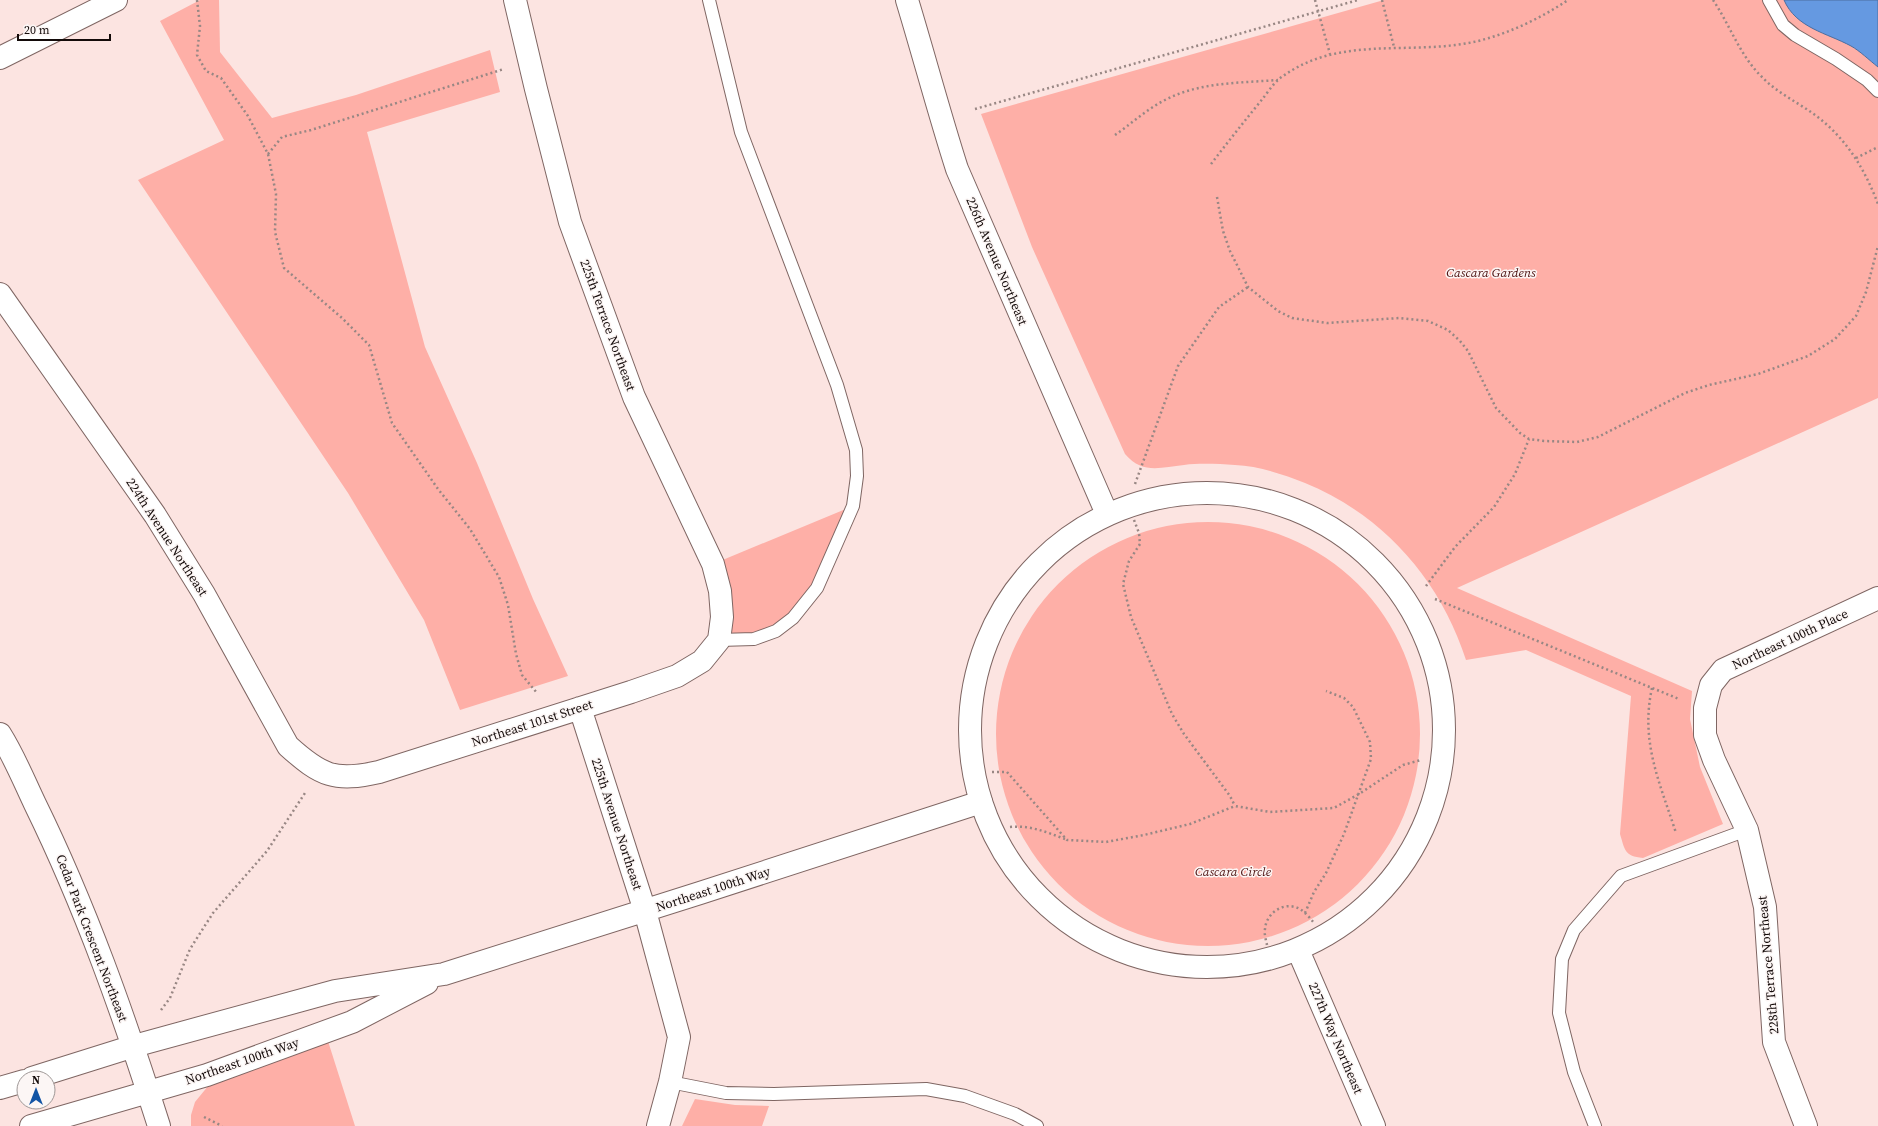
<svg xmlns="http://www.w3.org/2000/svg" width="1878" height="1126" font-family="'Source Serif 4',serif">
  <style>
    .green { fill: #feafa7 }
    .water { fill: #6599e1; stroke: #4c6ea0 }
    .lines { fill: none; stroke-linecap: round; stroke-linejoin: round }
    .lane-casing { stroke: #7f6663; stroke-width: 14 }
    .street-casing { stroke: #7f6663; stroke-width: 24 }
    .secondary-casing { stroke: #7f6663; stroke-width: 24 }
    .path { stroke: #988784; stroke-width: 2.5; stroke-dasharray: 2 3; stroke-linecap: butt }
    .lane { stroke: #fff; stroke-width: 12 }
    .street { stroke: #fff; stroke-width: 22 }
    .secondary { stroke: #fff; stroke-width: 22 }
    .labels { text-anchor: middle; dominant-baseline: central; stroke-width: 3; stroke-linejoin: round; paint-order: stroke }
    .street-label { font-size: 13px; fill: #130a09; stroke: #fcf6f5 }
    .park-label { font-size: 13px; font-style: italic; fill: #4e1211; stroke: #fcf6f5 }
  </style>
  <rect width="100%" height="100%" fill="#fce4e1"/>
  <!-- green -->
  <path class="green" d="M 200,0 L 219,0 L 220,52 L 272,118 L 356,95 L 490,50 L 500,92 L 367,132 L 425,347 L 477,463 L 533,599 L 568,676 L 460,710 L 424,620 L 348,493 L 138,180 L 224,140 L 160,21 Z
    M 1384,0 L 1878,0 L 1878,398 L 1457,588 L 1692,691 L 1690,719 L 1700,767 L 1723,824 L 1643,858 C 1624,856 1625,850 1620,834 L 1631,696 L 1526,650 L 1466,660 C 1440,579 1383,515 1305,483 C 1283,474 1258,466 1235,465 C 1218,464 1200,463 1184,465 C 1161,467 1143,475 1125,454 L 1032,247 L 981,114 Z
    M 853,506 L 817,588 L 776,631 L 719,640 L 713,564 Z
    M996 734a212 212 0 1 1 424 0a212 212 0 1 1-424 0Z
    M 327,1038 L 355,1126 L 191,1126 L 191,1115 L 195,1102 L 213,1080 Z
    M 695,1099 L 735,1105 L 769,1106 L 762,1126 L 682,1126 Z"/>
  <!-- water -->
  <path class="water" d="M 1784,0 L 1878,0 L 1878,67 C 1869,60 1860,51 1851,46 C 1827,33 1796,28 1784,0 Z"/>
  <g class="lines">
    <defs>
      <path id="lane" d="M 709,0 L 741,132 L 837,385 L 856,450 L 857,476 L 853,506 L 817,588 L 793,618 L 776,631 L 754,639 L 719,640
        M 1769,0 L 1783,25 L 1795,35 L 1836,59 L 1867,80 L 1878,91
        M 670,1082 L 726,1093 L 774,1094 L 926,1089 L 965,1096 L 1015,1114 L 1037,1126
        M 1595,1126 L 1574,1072 L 1559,1013 L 1562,959 L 1574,930 L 1621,876 L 1747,830"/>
      <path id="street" d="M 0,58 L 116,0
        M 0,294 L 155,515 L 204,594 L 288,746 C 321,776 335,782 379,772 L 631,692 L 677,676 L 702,661 L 719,640 L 722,617 L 720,591 L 713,564 L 634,397 L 570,222 L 536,89 L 515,0
        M 580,708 L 645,911 L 679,1037 L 670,1082 L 658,1126
        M 32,1078 L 134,1046 L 335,991 L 444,974 L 700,893 L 981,802
        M 0,1088 L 24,1081
        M 31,1126 L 207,1075 L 352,1022 L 427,983
        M 1806,1126 L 1774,1042 L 1765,907 L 1747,830 L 1714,760 L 1705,735 L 1705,708 L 1711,685 L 1723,670 L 1878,598"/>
      <path id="secondary" d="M 907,0 C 924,56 939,113 957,169 L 1107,514
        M970 730a237 237 0 1 1 474 0a237 237 0 1 1-474 0Z
        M 0,734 C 14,756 24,781 35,804 C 86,908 124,1016 159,1126
        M 1298,950 L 1374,1126"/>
    </defs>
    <!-- lane casing -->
    <use href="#lane" class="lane-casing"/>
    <!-- street casing -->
    <use href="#street" class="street-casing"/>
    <!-- secondary casing -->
    <use href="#secondary" class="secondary-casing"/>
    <!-- path -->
    <path class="path" d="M 197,0 L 200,26 L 197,55 L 206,71 L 221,78 L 248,116 L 268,154 L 276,194 L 275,232 L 284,268 L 342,318 L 369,345 L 392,423 L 438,489 L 470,529 L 499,577 L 508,605 L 516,654 L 522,675 L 537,693
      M 1315,0 L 1330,54
      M 1382,0 L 1394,47
      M 1713,0 C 1730,25 1740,56 1762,77 C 1778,94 1800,103 1819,118 C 1848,141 1865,170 1878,204
      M 975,109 L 1358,0
      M 1115,135 C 1131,124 1147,109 1165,100 C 1199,82 1240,83 1278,80
      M 268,154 L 282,137 L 311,130 L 504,69
      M 1856,158 L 1878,147
      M 1211,164 C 1227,143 1243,123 1260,102 C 1266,95 1272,85 1279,79 C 1339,33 1411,57 1478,41 C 1510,33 1541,18 1568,0
      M 1217,197 L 1223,231 L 1230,251 L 1248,287 L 1278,311 L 1292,318 L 1327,323 L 1399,318 L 1428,321 L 1448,330 L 1460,341 L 1468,351 L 1496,408 L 1520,433 L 1529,439 L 1544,441 L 1577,442 L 1598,437 L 1685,393 L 1709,385 L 1758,374 L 1808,356 L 1835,339 L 1856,316 L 1866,292 L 1878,246
      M 1135,484 L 1178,366 L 1219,307 L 1248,287
      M 1134,520 L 1139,533 L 1140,544 L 1129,561 L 1123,584 L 1131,617 L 1172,714 L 1184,734 L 1230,796 L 1235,806
      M 1426,586 L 1455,547 L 1494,507 L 1515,474 L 1529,439
      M 1435,599 L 1679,699
      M 1652,688 C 1640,742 1660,783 1676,833
      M 992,772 L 1007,772 L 1067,840 L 1106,842 L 1144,835 L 1190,824 L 1235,806 L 1270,812 L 1334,808 L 1359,794 L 1403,765 L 1421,760
      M 1010,827 C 1030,825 1046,832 1065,839
      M 1305,913 L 1314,892 L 1326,873 L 1344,834 L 1371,759 L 1370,742 L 1353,707 L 1344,698 L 1326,691
      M 1267,945 C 1266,940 1264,934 1265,929 C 1266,915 1280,903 1295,907 C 1303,909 1309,917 1314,923
      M 161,1010 L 170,998 L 190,949 L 213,913 L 267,851 L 305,793
      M 204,1117 L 222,1126"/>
    <!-- lane -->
    <use href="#lane" class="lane"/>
    <!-- street -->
    <use href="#street" class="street"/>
    <!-- secondary -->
    <use href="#secondary" class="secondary"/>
  </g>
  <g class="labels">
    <!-- street labels -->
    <g class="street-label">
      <text transform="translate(997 261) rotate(67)">226th Avenue Northeast</text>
      <text transform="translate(608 325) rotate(70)">225th Terrace Northeast</text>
      <text transform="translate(167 537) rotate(57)">224th Avenue Northeast</text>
      <text transform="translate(1790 639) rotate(-25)">Northeast 100th Place</text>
      <text transform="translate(532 723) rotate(-18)">Northeast 101st Street</text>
      <text transform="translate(617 824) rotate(72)">225th Avenue Northeast</text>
      <text transform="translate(713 889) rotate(-18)">Northeast 100th Way</text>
      <text transform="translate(92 938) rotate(69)">Cedar Park Crescent Northeast</text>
      <text transform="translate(1768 965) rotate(-95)">228th Terrace Northeast</text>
      <text transform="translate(1336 1038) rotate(67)">227th Way Northeast</text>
      <text transform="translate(242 1061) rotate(-19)">Northeast 100th Way</text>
    </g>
    <!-- park labels -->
    <g class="park-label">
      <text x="1491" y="272">Cascara Gardens</text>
      <text x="1233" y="871">Cascara Circle</text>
    </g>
  </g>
  <!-- north arrow -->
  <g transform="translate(36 1090)"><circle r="19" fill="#fcf6f5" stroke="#9f9897"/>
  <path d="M0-3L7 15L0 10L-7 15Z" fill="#1254a5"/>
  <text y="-6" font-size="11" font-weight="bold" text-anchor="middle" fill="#130a09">N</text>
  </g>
  <!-- scale -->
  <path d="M18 34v6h92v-6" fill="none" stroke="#130a09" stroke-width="2"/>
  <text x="24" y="34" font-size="12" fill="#130a09" stroke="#fcf6f5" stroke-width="3" paint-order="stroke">20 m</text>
</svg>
